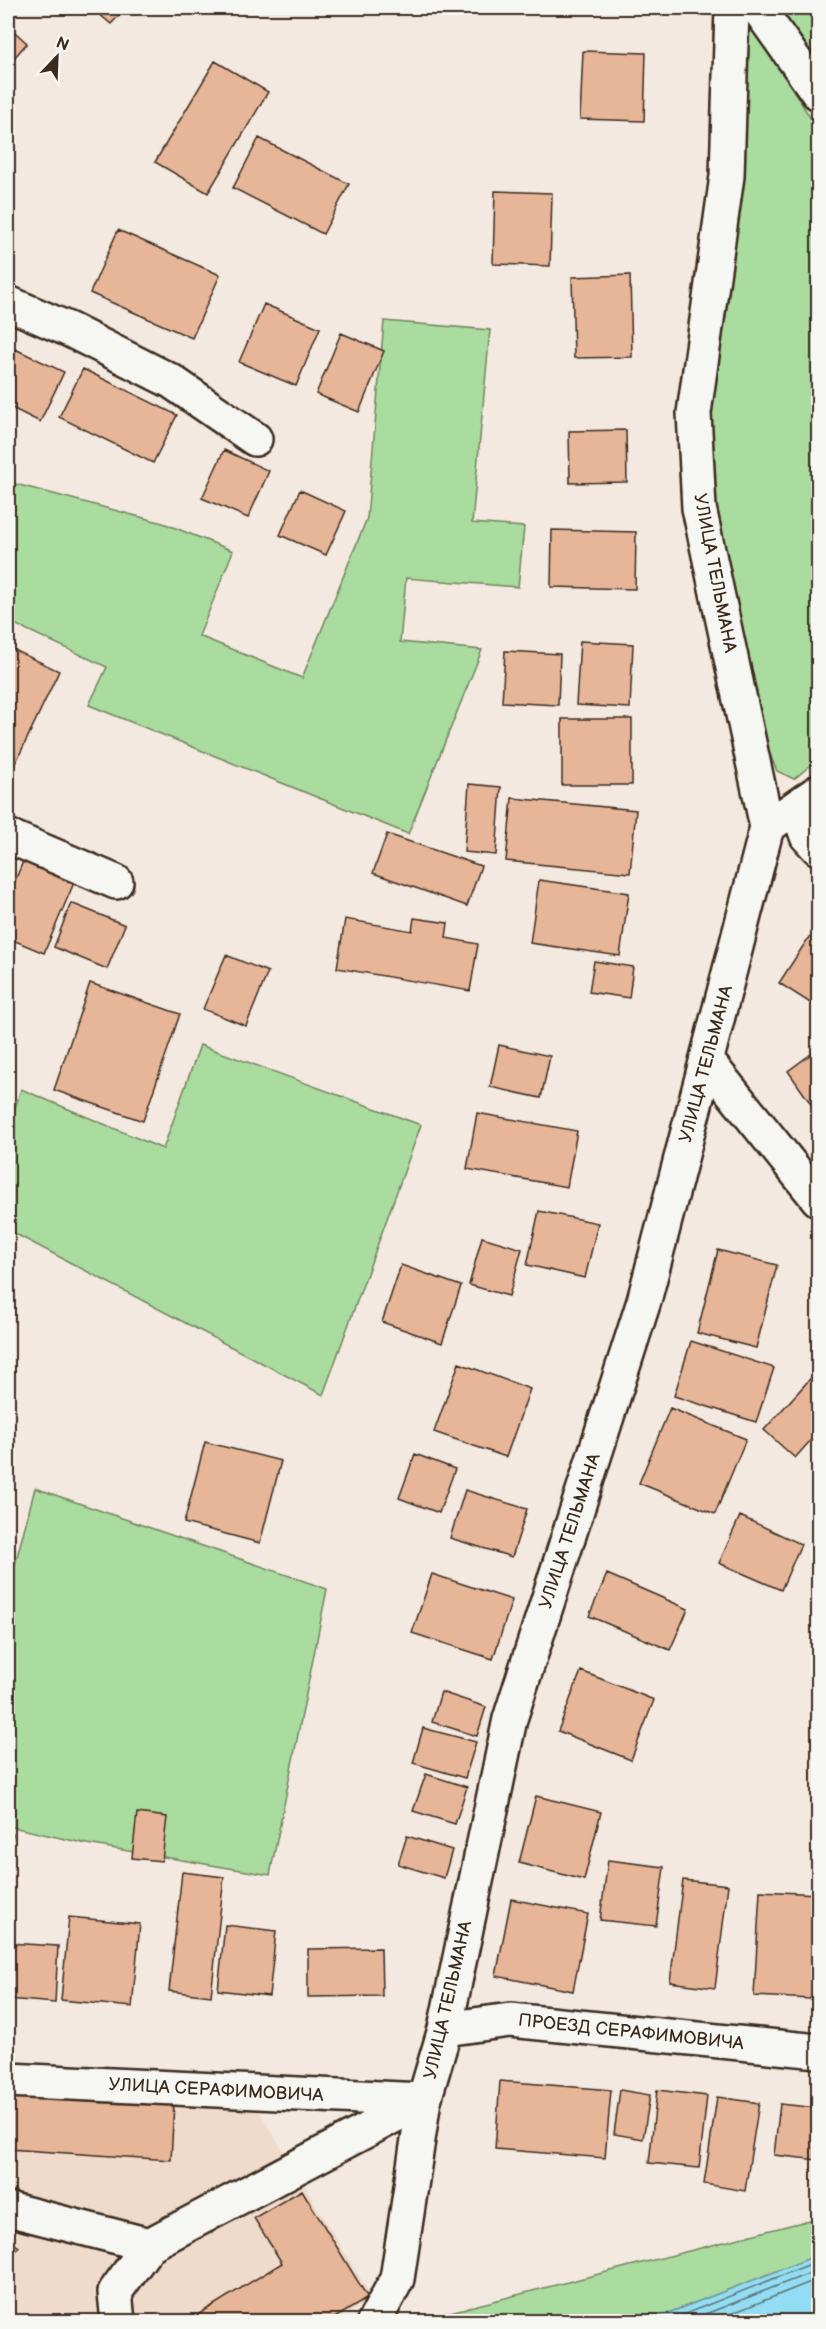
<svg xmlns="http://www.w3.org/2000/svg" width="826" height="2329" font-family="'Balsamiq Sans',sans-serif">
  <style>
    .built { fill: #efdacb }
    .green { fill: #a9dc9e; stroke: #72835e; stroke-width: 1.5 }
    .water { fill: #93ddf4; stroke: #70959e; stroke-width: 1.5 }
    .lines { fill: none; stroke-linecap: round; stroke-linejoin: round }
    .shore { stroke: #5e7274; stroke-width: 1.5 }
    .building { fill: #e7b699; stroke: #3b2a1e; stroke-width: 1.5 }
    .minor-casing { stroke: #3b2a1e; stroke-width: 38 }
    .minor { stroke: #f6f6f2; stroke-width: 33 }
    .labels { text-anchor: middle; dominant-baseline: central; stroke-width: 6; stroke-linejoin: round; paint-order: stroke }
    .street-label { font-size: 18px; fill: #3b2a1e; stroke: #f6f6f2 }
  </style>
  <rect width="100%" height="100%" fill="#f3e9e0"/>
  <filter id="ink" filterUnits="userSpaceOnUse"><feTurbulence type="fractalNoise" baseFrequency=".0167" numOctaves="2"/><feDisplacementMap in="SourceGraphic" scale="12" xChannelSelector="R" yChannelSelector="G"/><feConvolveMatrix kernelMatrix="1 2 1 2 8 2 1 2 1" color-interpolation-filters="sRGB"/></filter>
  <g filter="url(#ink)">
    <!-- built -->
    <path class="built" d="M 8,2085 L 251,2098 L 373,2299 L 335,2321 L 8,2321 Z"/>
    <!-- green -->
    <path class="green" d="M 775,8 L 818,8 L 818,73 Z
      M 747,16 L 818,130 L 818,759 L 794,779 L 777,771 L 768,750 L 710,506 L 707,407 Z
      M 384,321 L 490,330 L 472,523 L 524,527 L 518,587 L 406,578 L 400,642 L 482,650 L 408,834 L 89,705 L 107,667 L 8,621 L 8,482 L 163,523 L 233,551 L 199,636 L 302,678 L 367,518 Z
      M 200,1045 L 421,1125 L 323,1395 L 8,1230 L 8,1131 L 21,1089 L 163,1149 Z
      M 35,1488 L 327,1589 L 270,1875 L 87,1844 L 8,1826 L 8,1591 Z
      M 818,2218 L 818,2255 L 648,2321 L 411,2322 Z"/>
    <!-- water -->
    <path class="water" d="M 818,2255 L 818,2321 L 648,2321 Z"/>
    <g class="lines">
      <!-- shore -->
      <path class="shore" d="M 665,2322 L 818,2261
        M 685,2322 L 818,2270
        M 710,2322 L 818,2279"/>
    </g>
    <!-- building -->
    <path class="building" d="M 92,8 L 126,8 L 111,24 Z
      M 8,26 L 27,43 L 8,65 Z
      M 583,51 L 646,53 L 644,121 L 580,119 Z
      M 215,61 L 268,92 L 208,193 L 155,162 Z
      M 259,138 L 349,184 L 323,234 L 233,188 Z
      M 495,191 L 552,193 L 550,266 L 493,264 Z
      M 118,230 L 220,275 L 192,338 L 90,293 Z
      M 630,275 L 632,357 L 574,358 L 572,277 Z
      M 264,304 L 320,328 L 296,386 L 239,362 Z
      M 341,333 L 384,351 L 359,412 L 316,394 Z
      M 15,349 L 64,372 L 40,422 L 8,406 L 8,364 Z
      M 83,369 L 177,415 L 153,463 L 59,417 Z
      M 626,430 L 627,482 L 570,483 L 569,431 Z
      M 224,450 L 269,471 L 248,518 L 202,498 Z
      M 300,490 L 346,511 L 326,555 L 280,535 Z
      M 552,530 L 636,532 L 635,589 L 551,587 Z
      M 580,641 L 633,644 L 630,708 L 576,705 Z
      M 8,647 L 59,671 L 8,779 Z
      M 505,651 L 560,654 L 558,705 L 502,702 Z
      M 562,719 L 632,719 L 632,785 L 562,785 Z
      M 469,784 L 501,787 L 496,855 L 464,852 Z
      M 512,798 L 636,810 L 630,873 L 506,861 Z
      M 387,834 L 481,866 L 467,906 L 373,873 Z
      M 28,849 L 79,871 L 44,953 L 8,938 L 8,898 Z
      M 539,880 L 629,893 L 620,956 L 530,943 Z
      M 71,903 L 125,925 L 107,969 L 54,947 Z
      M 414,918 L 448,923 L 446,938 L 478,944 L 470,991 L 337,968 L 345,919 L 412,931 Z
      M 809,937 L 818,943 L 818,1008 L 779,983 Z
      M 226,955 L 268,972 L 246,1026 L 203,1009 Z
      M 594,961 L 633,967 L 629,998 L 589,992 Z
      M 90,983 L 180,1014 L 143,1121 L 54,1090 Z
      M 499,1045 L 550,1056 L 541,1098 L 490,1087 Z
      M 818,1049 L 818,1114 L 788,1071 Z
      M 477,1113 L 577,1131 L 567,1187 L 467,1169 Z
      M 539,1211 L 598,1223 L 585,1278 L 527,1265 Z
      M 482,1237 L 522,1249 L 509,1296 L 469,1285 Z
      M 718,1250 L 777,1265 L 756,1348 L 697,1333 Z
      M 401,1265 L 461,1286 L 442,1343 L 382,1322 Z
      M 691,1341 L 774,1368 L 756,1422 L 674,1396 Z
      M 459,1363 L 530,1389 L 506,1457 L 434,1432 Z
      M 818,1370 L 818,1432 L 795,1458 L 764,1430 Z
      M 670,1408 L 746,1439 L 715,1514 L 639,1483 Z
      M 205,1442 L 281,1461 L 260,1543 L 184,1523 Z
      M 415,1454 L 455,1469 L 439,1513 L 399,1498 Z
      M 465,1490 L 527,1509 L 512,1557 L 450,1538 Z
      M 740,1516 L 801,1544 L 781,1590 L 719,1563 Z
      M 432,1574 L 512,1600 L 493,1659 L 412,1633 Z
      M 607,1574 L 688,1609 L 670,1650 L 589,1616 Z
      M 581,1671 L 654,1700 L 631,1760 L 558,1731 Z
      M 441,1692 L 486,1707 L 477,1736 L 432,1722 Z
      M 423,1728 L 476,1742 L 465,1778 L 413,1763 Z
      M 426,1774 L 467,1787 L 455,1824 L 413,1811 Z
      M 536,1796 L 601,1812 L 584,1880 L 519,1863 Z
      M 137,1813 L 167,1817 L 162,1861 L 132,1858 Z
      M 8,1833 L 13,1834 L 8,1856 Z
      M 407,1836 L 452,1850 L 444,1878 L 398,1864 Z
      M 608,1860 L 664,1867 L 656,1926 L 600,1920 Z
      M 182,1872 L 224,1877 L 211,1996 L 169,1991 Z
      M 683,1880 L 728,1885 L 715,1988 L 670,1982 Z
      M 760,1891 L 818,1894 L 811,1999 L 754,1996 Z
      M 511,1899 L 588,1914 L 573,1991 L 496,1976 Z
      M 69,1917 L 140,1924 L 132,2007 L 61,2000 Z
      M 225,1925 L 276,1931 L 269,1996 L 218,1990 Z
      M 8,1943 L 58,1946 L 55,2003 L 8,1999 Z
      M 381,1948 L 382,1996 L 308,1997 L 308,1949 Z
      M 500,2081 L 611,2090 L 605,2158 L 495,2149 Z
      M 620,2090 L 650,2095 L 643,2139 L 614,2134 Z
      M 657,2090 L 707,2096 L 699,2168 L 649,2163 Z
      M 8,2092 L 174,2103 L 171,2160 L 8,2149 Z
      M 717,2097 L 759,2103 L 745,2191 L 704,2184 Z
      M 780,2104 L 818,2108 L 818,2160 L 774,2155 Z
      M 302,2190 L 368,2298 L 328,2322 L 186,2322 L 282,2263 L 254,2218 Z
      M 8,2239 L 19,2247 L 8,2262 Z"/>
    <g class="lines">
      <defs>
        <path id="minor" d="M 758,8 L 818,93
          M 8,303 L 70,330 L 171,381 L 255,439
          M 797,807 L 807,836 L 818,848
          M 767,827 L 818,792
          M 8,836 L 116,882
          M 707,1061 L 818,1199
          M 445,2029 L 510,2020 L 818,2051
          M 8,2080 L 422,2100
          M 8,2209 L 149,2245 L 424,2100
          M 118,2322 L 115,2292 L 149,2245
          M 374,2322 L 397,2279 L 424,2100 L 445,2029 L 510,1719 L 644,1301 L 767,827 L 699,508 L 694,413 L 727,176 L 732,8"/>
      </defs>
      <!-- minor casing -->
      <use href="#minor" class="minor-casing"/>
      <!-- minor -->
      <use href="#minor" class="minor"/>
    </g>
  </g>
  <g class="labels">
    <!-- street labels -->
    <g class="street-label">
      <text transform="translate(715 573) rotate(79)">УЛИЦА ТЕЛЬМАНА</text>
      <text transform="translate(706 1064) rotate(-75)">УЛИЦА ТЕЛЬМАНА</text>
      <text transform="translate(570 1531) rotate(-72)">УЛИЦА ТЕЛЬМАНА</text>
      <text transform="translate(448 2000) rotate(-77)">УЛИЦА ТЕЛЬМАНА</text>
      <text transform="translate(631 2032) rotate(6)">ПРОЕЗД СЕРАФИМОВИЧА</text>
      <text transform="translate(216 2090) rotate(3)">УЛИЦА СЕРАФИМОВИЧА</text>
    </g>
  </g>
  <!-- margin -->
  <rect width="826" height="2329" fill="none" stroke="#f6f6f2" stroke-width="30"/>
  <rect x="15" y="15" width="796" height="2299" fill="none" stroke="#3b2a1e" stroke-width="2" filter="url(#ink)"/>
  <!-- north arrow -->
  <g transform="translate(57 57) rotate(23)" stroke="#f6f6f2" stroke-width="4.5" paint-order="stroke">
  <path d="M0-4.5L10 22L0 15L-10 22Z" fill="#3b2a1e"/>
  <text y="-9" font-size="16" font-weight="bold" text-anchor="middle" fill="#3b2a1e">N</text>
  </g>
</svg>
